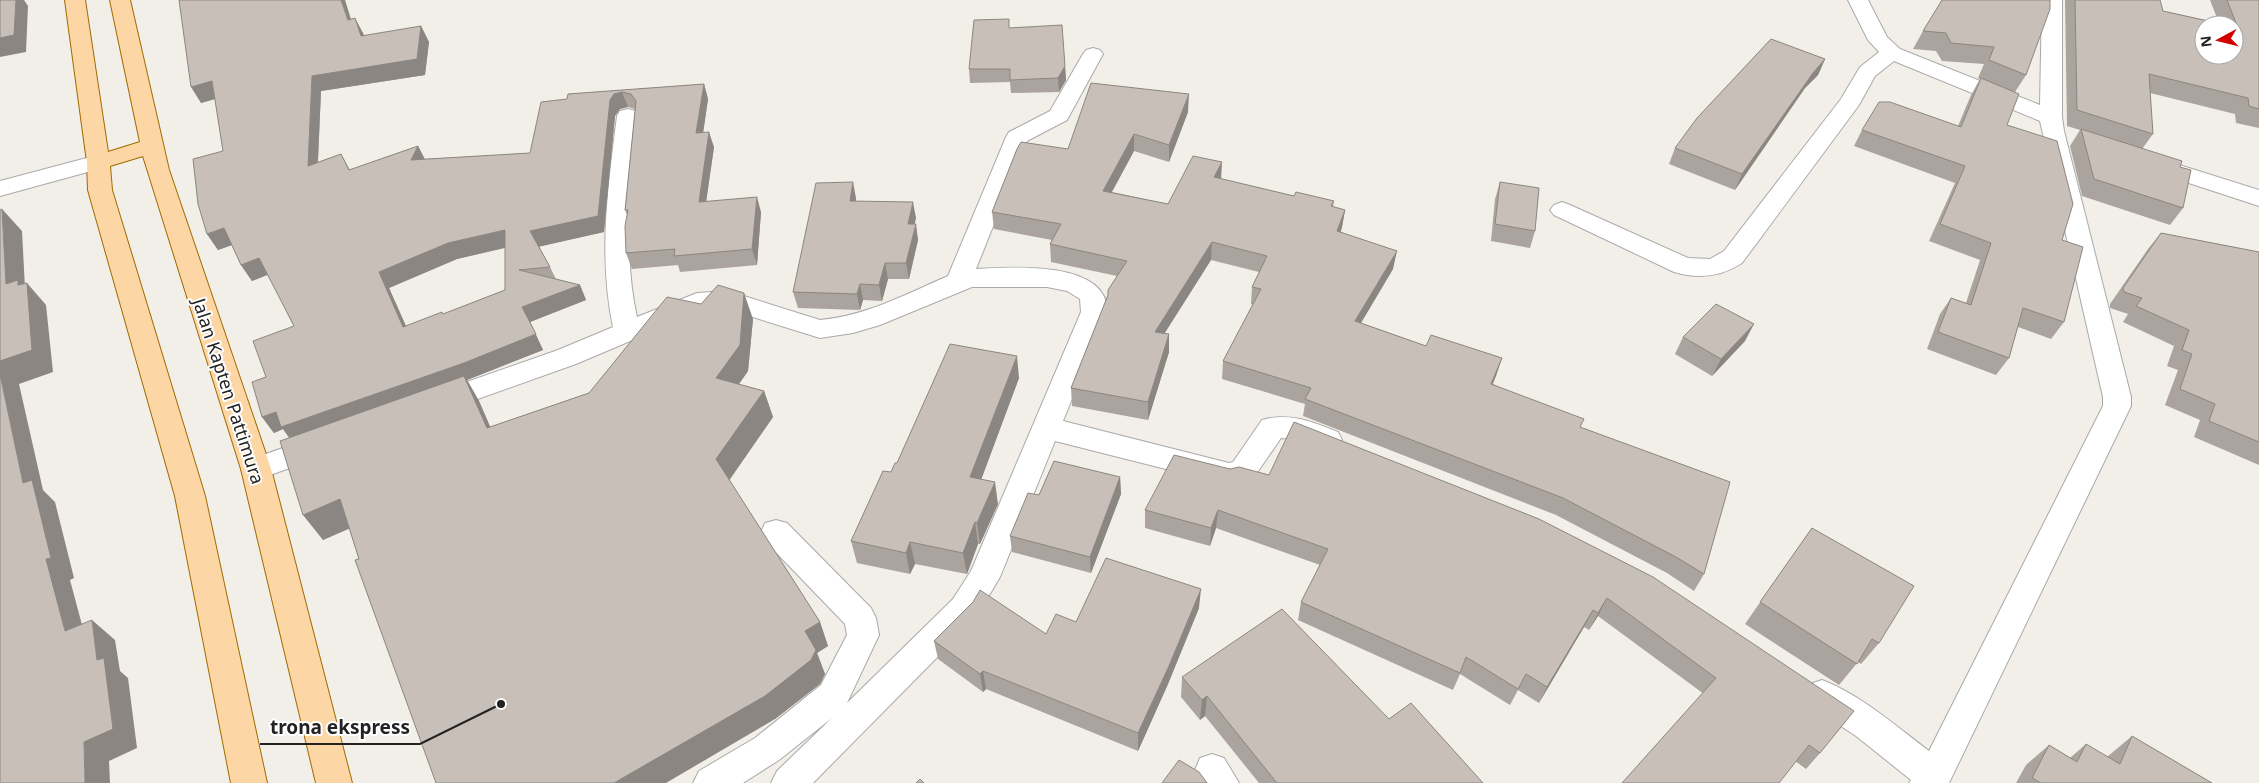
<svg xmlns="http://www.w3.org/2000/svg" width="2259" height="783" font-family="'Noto Sans',sans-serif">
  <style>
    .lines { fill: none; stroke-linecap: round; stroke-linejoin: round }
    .minor-casing { stroke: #a9a9a9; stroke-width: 2 }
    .major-casing { stroke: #a06b00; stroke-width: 2 }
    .minor { fill: #fff; fill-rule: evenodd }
    .major { fill: #fcd6a4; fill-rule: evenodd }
    .wall { fill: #aba49e; fill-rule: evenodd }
    .shaded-wall { fill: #8b8681 }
    .building { fill: #c7bfb8; stroke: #8b8681; fill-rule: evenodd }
    .labels { text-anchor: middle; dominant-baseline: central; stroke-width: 4; stroke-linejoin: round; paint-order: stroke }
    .street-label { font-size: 18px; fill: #222; stroke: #fff }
    .leader { fill: none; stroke: #222; stroke-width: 2 }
    .callout-dot { fill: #222; stroke: #fff; stroke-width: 2 }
    .callout-label { font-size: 19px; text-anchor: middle; font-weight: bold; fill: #222; stroke: #fff; stroke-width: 4; stroke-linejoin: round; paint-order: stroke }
  </style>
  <rect width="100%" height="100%" fill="#f2efe9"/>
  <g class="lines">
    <defs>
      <path id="minor" d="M 1848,0 L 1868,0 L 1887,37 L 1900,49 L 2040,105 L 2042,0 L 2062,0 L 2062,117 L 2064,131 L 2131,397 L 2131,406 L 1949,783 L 1909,783 L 1911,780 L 1856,736 L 1810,706 L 1805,695 L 1810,684 L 1822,680 C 1861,695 1896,726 1929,751 L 2103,406 L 2103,397 L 2040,121 L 1894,61 L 1875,76 L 1859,105 L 1742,263 C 1721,277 1698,279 1674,272 L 1554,215 L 1550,210 L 1554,205 L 1562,202 L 1570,205 L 1688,258 L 1710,259 L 1724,251 L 1841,99 L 1860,67 L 1879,52 L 1868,40 Z
        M 1093,48 L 1100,50 L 1103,54 L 1067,120 L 1027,141 L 976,269 C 1010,267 1109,260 1107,312 L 1063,421 L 1229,463 L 1233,462 L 1262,420 C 1289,412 1313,422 1338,432 L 1342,440 L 1338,448 C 1319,454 1301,438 1281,438 L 1252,480 L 1229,485 L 1055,441 L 1000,577 L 975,619 L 813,783 L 771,783 L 777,771 L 832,718 L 779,760 L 743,783 L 693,783 L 699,771 L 755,738 L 821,685 L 847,635 L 845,624 L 765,541 L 761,532 L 765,523 L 776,520 L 787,523 L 871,608 L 876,618 L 879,635 L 847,703 L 953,599 L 971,571 L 1081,312 L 1080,299 L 1067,291 L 1047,287 L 972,287 L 880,325 L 853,333 L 820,338 L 727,309 L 701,311 L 576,364 L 447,410 L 437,413 L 427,410 L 423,403 L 427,396 L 558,350 L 613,327 C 598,255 608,188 617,116 L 620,111 L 628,109 L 636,111 L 639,116 C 632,182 622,251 637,317 L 697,293 L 728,291 L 820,320 C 866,316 906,294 948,276 L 1006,137 L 1009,132 L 1050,111 L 1083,54 L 1086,50 Z
        M 98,155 L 106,157 L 109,162 L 106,167 L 0,196 L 0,181 Z
        M 2154,157 L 2259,190 L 2259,206 L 2146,169 L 2142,164 L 2146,159 Z
        M 322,434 L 332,437 L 336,445 L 332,453 L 256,480 L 246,477 L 241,469 L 246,461 Z
        M 1212,754 L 1224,758 L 1239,783 L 1201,783 L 1195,770 L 1200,758 Z"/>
      <path id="major" d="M 65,0 L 85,0 L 108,152 L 140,142 L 110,0 L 130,0 L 169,170 L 271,469 L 352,783 L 316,783 L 241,469 L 143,156 L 110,166 L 112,190 L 205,496 L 267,783 L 231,783 L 175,496 L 88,190 L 87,162 Z"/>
    </defs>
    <!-- minor casing -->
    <use href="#minor" class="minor-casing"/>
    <!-- major casing -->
    <use href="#major" class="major-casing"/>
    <!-- minor -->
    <use href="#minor" class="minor"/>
    <!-- major -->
    <use href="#major" class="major"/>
  </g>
  <!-- wall -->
  <path class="wall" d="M 179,0 L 345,0 L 351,19 L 363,33 L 364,36 L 421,26 L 429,42 L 425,75 L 321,91 L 318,162 L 341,154 L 350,170 L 418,146 L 425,159 L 530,153 L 567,99 L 568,94 L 704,84 L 708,99 L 703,132 L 714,147 L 706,201 L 761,212 L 757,265 L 680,272 L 678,265 L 632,269 L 626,253 L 627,215 L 625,210 L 635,109 L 628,107 L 620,109 L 615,116 L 604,232 L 539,246 L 550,267 L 556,279 L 580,285 L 586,300 L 530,322 L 543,350 L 467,380 L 479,401 L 490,427 L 589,393 L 753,319 L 748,371 L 739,384 L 764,391 L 773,417 L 729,480 L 820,622 L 828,646 L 817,653 L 825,674 L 820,684 L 775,719 L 359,559 L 349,528 L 323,540 L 289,438 L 283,429 L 274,433 L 262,417 L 266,377 L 294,326 L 268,274 L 252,281 L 241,265 L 232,245 L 218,250 L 207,234 L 223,151 L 215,99 L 201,103 ZM 505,248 L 505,290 L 443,314 L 406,326 L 389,288 L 457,259 Z
    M 1942,0 L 2026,75 L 2015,92 L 2007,125 L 2062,240 L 2064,322 L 2051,339 L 2018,327 L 2009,358 L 1996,375 L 1927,349 L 1940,314 L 1951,298 L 1966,303 L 1980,260 L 1929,241 L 1955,183 L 1854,146 L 1862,130 L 1958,126 L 1971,95 L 1980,79 L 1978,78 L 1984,64 L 1942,61 L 1936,51 L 1913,49 L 1923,31 Z
    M 2065,0 L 2160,0 L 2163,11 L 2219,23 L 2210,0 L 2259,0 L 2259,128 L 2236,123 L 2235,114 L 2150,93 L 2153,134 L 2142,149 L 2180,167 L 2183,208 L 2170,225 L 2082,196 L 2070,146 L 2080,130 L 2067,126 ZM 2204,25 L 2234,25 L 2234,55 Z
    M 1009,28 L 1065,66 L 1066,80 L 1059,92 L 1011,93 L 1010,82 L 970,83 L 969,69 Z
    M 1825,59 L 1818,75 L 1805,88 L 1735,190 L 1669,164 L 1675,148 Z
    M 1188,112 L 1169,162 L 1134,151 L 1112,192 L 1168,204 L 1221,179 L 1294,196 L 1334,201 L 1333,207 L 1345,210 L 1342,227 L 1341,232 L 1393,269 L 1361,323 L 1426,346 L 1502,358 L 1493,384 L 1580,427 L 1704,574 L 1694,591 L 1667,573 L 1556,515 L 1303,416 L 1305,404 L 1222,379 L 1223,361 L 1253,305 L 1251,304 L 1252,287 L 1259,272 L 1211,260 L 1164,334 L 1169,334 L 1169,352 L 1148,420 L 1072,406 L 1071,388 L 1108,296 L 1108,290 L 1117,276 L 1051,262 L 1050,244 L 1052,240 L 994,229 L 992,212 L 1068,149 Z
    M 1500,182 L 1535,231 L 1530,248 L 1491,241 L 1495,199 Z
    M 856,198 L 856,201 L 916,218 L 914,224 L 918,240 L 909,279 L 888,279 L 882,301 L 863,300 L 860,310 L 798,308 L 793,292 Z
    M 2161,233 L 2259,252 L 2259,465 L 2194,437 L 2200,420 L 2165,405 L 2178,370 L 2167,366 L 2174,346 L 2123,322 L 2128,314 L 2110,308 L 2110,304 L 2148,249 Z
    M 1683,337 L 1745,341 L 1712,376 L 1675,354 Z
    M 1019,378 L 981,479 L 998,504 L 980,544 L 978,544 L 967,574 L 915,564 L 910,574 L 857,563 L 851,541 L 891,472 L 897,463 Z
    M 1230,469 L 1539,519 L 1820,753 L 1806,769 L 1598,616 L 1589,630 L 1584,627 L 1539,703 L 1518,690 L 1510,705 L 1460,674 L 1453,690 L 1298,620 L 1301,602 L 1320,565 L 1216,528 L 1210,546 L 1145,528 L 1145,510 Z
    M 1120,477 L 1121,494 L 1091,573 L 1012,552 L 1010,536 L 1039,495 Z
    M 1812,528 L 1879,643 L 1861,664 L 1858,662 L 1839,685 L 1745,624 Z
    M 1199,608 L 1168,684 L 1138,751 L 986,689 L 983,692 L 938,659 L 934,641 L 1046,634 L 1076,622 Z
    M 1182,677 L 1389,719 L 1483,783 L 1259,783 L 1205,716 L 1200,720 L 1181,697 Z
    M 2132,736 L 2212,783 L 2016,783 L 2026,765 L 2049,745 L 2070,758 L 2086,744 L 2107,757 Z"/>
  <!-- shaded-wall -->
  <path class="shaded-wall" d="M 16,0 L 24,0 L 28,6 L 26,52 L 0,57 L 0,38 Z
    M 341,0 L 345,0 L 355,35 L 348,20 Z
    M 355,18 L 363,33 L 369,51 L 361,36 Z
    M 421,26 L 429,42 L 425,75 L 321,91 L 317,181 L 308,166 L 312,76 Z
    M 1825,59 L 1818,75 L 1805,88 L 1735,190 L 1742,174 L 1813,73 Z
    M 1065,66 L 1066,80 L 1059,92 L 1058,78 Z
    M 212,81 L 222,97 L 201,103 L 191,87 Z
    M 704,84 L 708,99 L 701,148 L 696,133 Z
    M 622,92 L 628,107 L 620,109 L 615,116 L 604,232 L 538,247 L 530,231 L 610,100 L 614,94 Z
    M 1189,94 L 1188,112 L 1169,162 L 1169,145 Z
    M 709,132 L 714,147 L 704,217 L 699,202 Z
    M 1134,134 L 1134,151 L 1103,208 L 1103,191 Z
    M 418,146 L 426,162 L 411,160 Z
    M 1222,162 L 1221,180 L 1214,177 Z
    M 853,182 L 856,198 L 853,217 L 850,201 Z
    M 757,197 L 761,212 L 757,265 L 752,249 Z
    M 913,202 L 916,218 L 911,240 L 908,224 Z
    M 2,209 L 22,231 L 25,288 L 27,283 L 46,305 L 53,372 L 19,384 L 43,490 L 55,502 L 74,578 L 70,580 L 89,651 L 65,631 L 23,483 L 0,374 L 0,361 L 6,284 Z
    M 1345,210 L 1342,227 L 1334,248 L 1337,231 Z
    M 916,224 L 918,240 L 909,279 L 906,263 Z
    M 224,228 L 235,244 L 218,250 L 207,234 Z
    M 505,230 L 512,246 L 457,259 L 389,288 L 413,342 L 403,327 L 379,272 L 448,243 Z
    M 1212,242 L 1211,260 L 1154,350 L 1155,332 Z
    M 1397,251 L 1393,269 L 1352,338 L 1355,321 Z
    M 259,258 L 270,274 L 252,281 L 241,265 Z
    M 885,263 L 888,279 L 882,301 L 879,285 Z
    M 860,284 L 863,300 L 860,310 L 857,294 Z
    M 580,285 L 586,300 L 530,322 L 543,350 L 467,380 L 479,401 L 502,454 L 293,442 L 283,429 L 274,433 L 262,417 L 522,307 Z
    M 744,293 L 753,319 L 748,371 L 725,404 L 716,378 Z
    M 1754,324 L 1745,341 L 1712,376 L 1721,359 Z
    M 1169,334 L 1169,352 L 1148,420 L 1148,402 Z
    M 1017,356 L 1019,378 L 974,499 L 970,477 Z
    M 1502,358 L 1496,376 L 1485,401 L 1491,384 Z
    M 764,391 L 773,417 L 726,485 L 716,459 Z
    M 1120,477 L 1121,494 L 1091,573 L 1090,557 Z
    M 995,482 L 998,504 L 980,544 L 977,523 Z
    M 340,499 L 360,524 L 323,540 L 303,515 Z
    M 1218,510 L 1216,528 L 1210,546 L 1211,528 Z
    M 975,522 L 978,544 L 967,574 L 963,553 Z
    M 910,542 L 915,564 L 910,574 L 906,553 Z
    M 1201,589 L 1199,608 L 1168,684 L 1138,751 L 1138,733 Z
    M 1607,598 L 1598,616 L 1589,630 L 1598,613 Z
    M 1593,610 L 1584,627 L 1539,703 L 1547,687 Z
    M 92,620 L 115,640 L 120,671 L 128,678 L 137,748 L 109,761 L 110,783 L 85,783 L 84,742 L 97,660 Z
    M 820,622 L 828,646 L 817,653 L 825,674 L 820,684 L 775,719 L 666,783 L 614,783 L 805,631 Z
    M 983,671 L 986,689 L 983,692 L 980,674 Z
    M 1207,696 L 1205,716 L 1200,720 L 1202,700 Z"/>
  <!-- building -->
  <path class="building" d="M 0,0 L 16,0 L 14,35 L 0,38 Z
    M 179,0 L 341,0 L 348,20 L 355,18 L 361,36 L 421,26 L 417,59 L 312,76 L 308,166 L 341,154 L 349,170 L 418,146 L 411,160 L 530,153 L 541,102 L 567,99 L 568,94 L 704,84 L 696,133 L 709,132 L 699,202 L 757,197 L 752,249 L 674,256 L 675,249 L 626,253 L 625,226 L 628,210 L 625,210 L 626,201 L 636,101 L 631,94 L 622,92 L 614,94 L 610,100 L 598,216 L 530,231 L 550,267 L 519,270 L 580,285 L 522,307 L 536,334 L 464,363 L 281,427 L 276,412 L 262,417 L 252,382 L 266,377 L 253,341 L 294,326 L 259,258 L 241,265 L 224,228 L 207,234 L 198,204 L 193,159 L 223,151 L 212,81 L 191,87 ZM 505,230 L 505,290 L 443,314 L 442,312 L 403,327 L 379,272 L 448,243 Z
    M 1942,0 L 2050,0 L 2050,9 L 2026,75 L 1989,60 L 1994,47 L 1951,43 L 1946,33 L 1923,31 Z
    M 2075,0 L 2160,0 L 2163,11 L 2226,25 L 2204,25 L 2204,55 L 2234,55 L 2234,27 L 2238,28 L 2227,0 L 2259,0 L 2259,109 L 2249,106 L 2248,98 L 2149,74 L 2153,134 L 2077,110 Z
    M 1009,19 L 1009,28 L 1062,25 L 1065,66 L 1058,78 L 1010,80 L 1010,69 L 969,69 L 974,20 Z
    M 1771,39 L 1825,59 L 1813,73 L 1742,174 L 1675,148 L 1697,118 Z
    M 1981,78 L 2019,94 L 2007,125 L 2057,141 L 2073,204 L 2062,240 L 2083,247 L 2064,322 L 2023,308 L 2009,358 L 1938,332 L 1951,298 L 1971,305 L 1991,243 L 1940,224 L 1965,166 L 1862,130 L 1879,102 L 1890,102 L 1961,127 Z
    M 1091,83 L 1189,94 L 1169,145 L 1134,134 L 1103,191 L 1168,204 L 1193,156 L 1222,162 L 1214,177 L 1294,196 L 1296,192 L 1334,201 L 1331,206 L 1345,210 L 1337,231 L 1397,251 L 1355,321 L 1426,346 L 1431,335 L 1502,358 L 1491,384 L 1584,419 L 1580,427 L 1730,482 L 1704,574 L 1676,557 L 1563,498 L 1305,399 L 1311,388 L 1223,361 L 1261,289 L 1252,287 L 1267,256 L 1212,242 L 1155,332 L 1169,334 L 1148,402 L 1071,388 L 1108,295 L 1108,290 L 1127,261 L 1050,244 L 1061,224 L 992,212 L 1017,149 L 1021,142 L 1068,149 Z
    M 2081,129 L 2182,161 L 2180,167 L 2191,170 L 2183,208 L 2094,179 Z
    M 853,182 L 850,201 L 913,202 L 908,224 L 916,224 L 906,263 L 885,263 L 879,285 L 860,284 L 857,294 L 793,292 L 816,183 Z
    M 1500,182 L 1539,188 L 1535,231 L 1495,224 Z
    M 2,209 L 6,284 L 18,280 L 18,285 L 27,283 L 32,350 L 0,361 L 0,210 Z
    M 2161,233 L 2259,252 L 2259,442 L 2209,421 L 2215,404 L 2180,389 L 2192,354 L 2182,350 L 2189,330 L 2136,306 L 2142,298 L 2124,292 L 2123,288 Z
    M 718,285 L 744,293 L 740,345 L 716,378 L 764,391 L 716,459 L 820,622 L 805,631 L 816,650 L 811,660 L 765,696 L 614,783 L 436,783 L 355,560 L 359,559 L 340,499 L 303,515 L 280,441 L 464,376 L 487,428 L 589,393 L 667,297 L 701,304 Z
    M 1716,304 L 1754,324 L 1721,359 L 1683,337 Z
    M 950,344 L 1017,356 L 970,477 L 995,482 L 977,523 L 975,522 L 963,553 L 910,542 L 906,553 L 851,541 L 883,471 L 891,472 L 895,463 L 897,463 Z
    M 0,374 L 23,483 L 32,480 L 51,558 L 46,559 L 65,631 L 92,620 L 97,660 L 104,658 L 113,729 L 84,742 L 85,783 L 0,783 Z
    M 1294,422 L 1539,519 L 1653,577 L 1854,711 L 1820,753 L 1809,745 L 1779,783 L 1622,783 L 1716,678 L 1607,598 L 1598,613 L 1593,610 L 1547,687 L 1526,674 L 1518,689 L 1466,657 L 1460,673 L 1301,602 L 1328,549 L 1218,510 L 1211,528 L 1145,510 L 1174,455 L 1230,469 L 1239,467 L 1269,475 Z
    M 1054,461 L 1120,477 L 1090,557 L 1010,536 L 1028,493 L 1039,495 Z
    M 1812,528 L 1914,586 L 1879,643 L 1872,639 L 1857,664 L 1760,602 Z
    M 1106,558 L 1201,589 L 1169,666 L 1138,733 L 983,671 L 980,674 L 934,641 L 973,602 L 980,590 L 1046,634 L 1056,614 L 1076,622 Z
    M 1282,609 L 1389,719 L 1411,703 L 1483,783 L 1277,783 L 1207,696 L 1202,700 L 1182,677 Z
    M 2132,736 L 2212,783 L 2041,783 L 2032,778 L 2049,745 L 2077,762 L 2086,744 L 2120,764 Z
    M 1179,760 L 1199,772 L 1207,783 L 1162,783 Z
    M 920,779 L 924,783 L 916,783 Z"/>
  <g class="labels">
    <!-- street labels -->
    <g class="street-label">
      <text transform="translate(229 391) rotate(72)">Jalan Kapten Pattimura</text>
    </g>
  </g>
  <!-- callouts -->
  <path class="leader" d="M501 704L420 744H260"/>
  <circle class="callout-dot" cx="501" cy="704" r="5"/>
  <g class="callout-label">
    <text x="340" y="734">trona ekspress</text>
  </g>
  <!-- north arrow -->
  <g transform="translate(2219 40) rotate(263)"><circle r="24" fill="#ffffff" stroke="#a7a7a7"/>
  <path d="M0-4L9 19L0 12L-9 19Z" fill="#d40000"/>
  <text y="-8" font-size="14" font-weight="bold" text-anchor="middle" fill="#222222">N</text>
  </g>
</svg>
